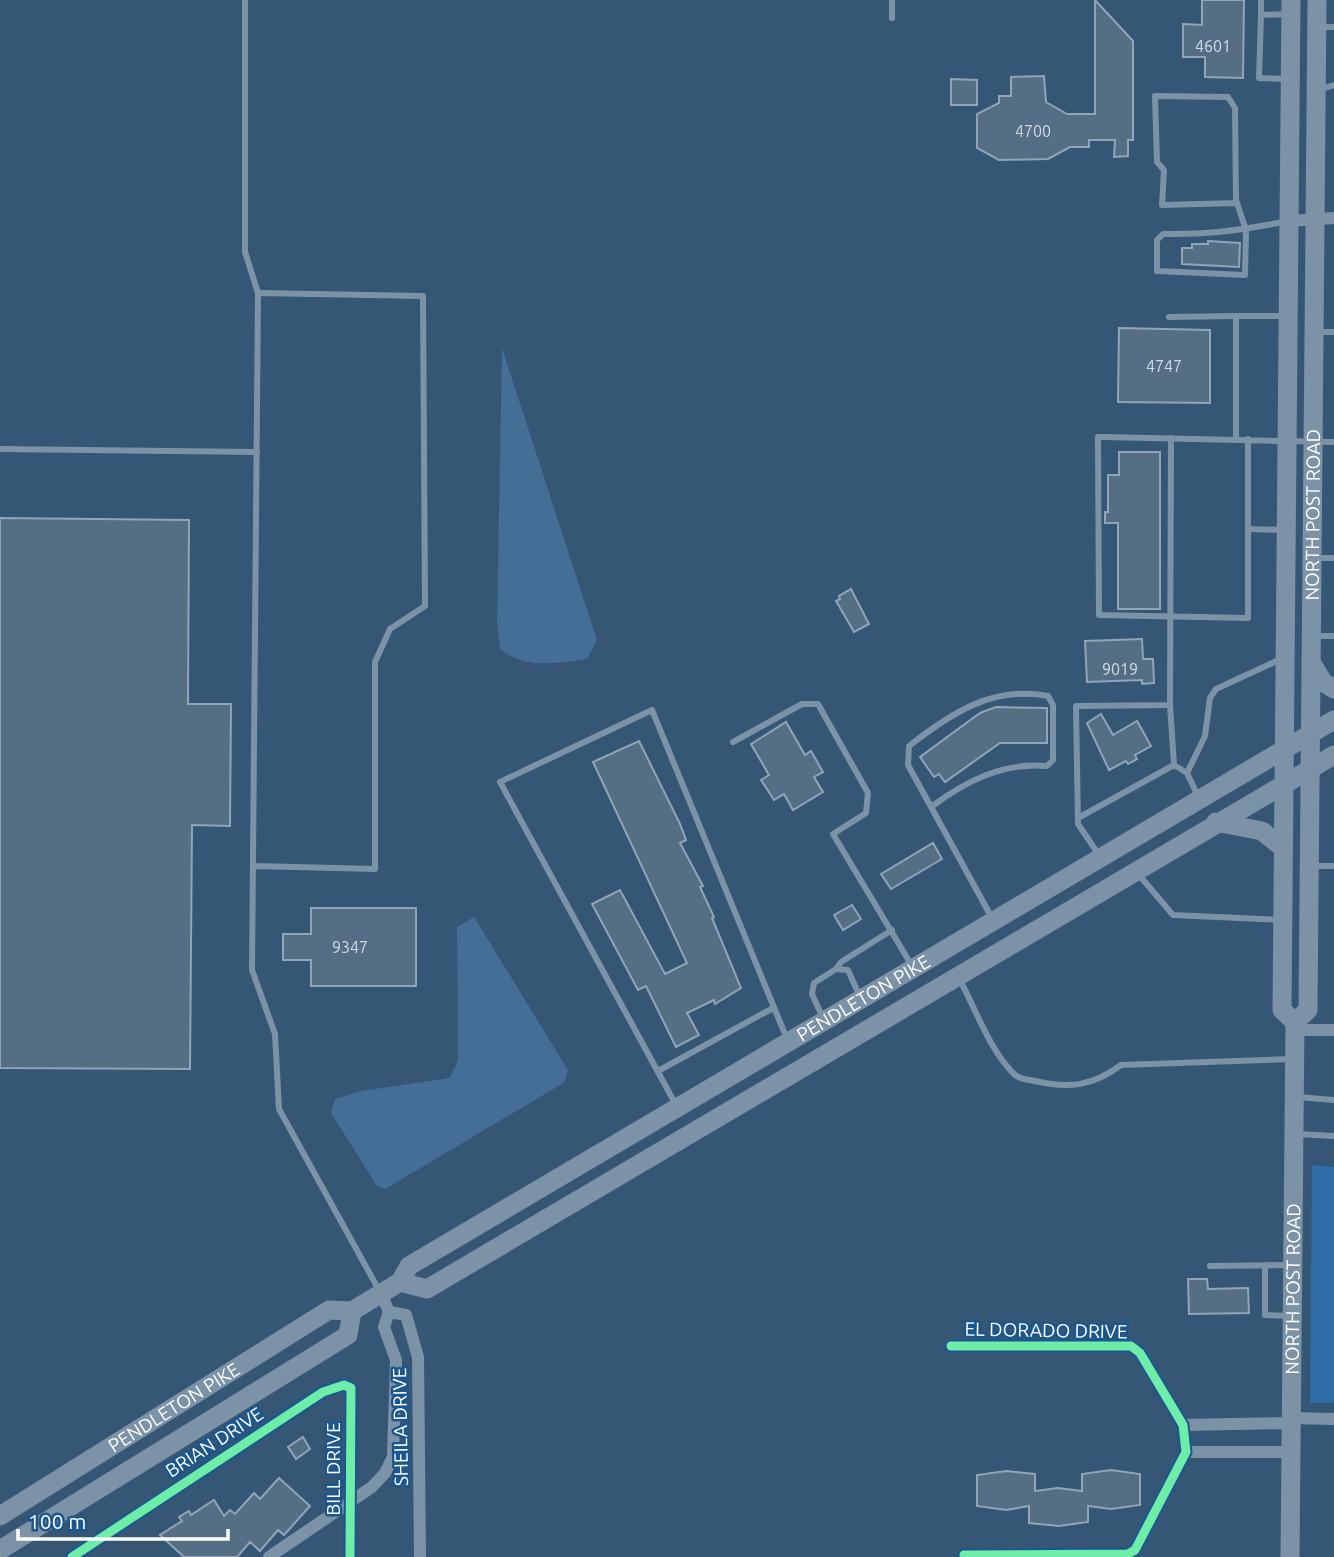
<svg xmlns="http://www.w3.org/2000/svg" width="1334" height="1557" font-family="Ubuntu,sans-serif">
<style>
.green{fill:#2e6da5}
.water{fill:#446e96}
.building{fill:#536e85;stroke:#91a5b6;stroke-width:2}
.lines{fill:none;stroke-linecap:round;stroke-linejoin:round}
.lane{stroke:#7c93a7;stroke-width:6}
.street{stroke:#7c93a7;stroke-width:12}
.primary{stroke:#7c92a7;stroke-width:19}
.cycleway-casing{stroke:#1a578f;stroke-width:13}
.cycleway{stroke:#6deda7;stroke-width:9}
.labels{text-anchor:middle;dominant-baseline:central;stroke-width:5;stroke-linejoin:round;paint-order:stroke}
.number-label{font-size:16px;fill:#d4dbe0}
.street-label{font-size:19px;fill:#fff;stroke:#1a578f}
</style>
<rect width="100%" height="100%" fill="#355674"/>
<path class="green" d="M1312 1165 1334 1167V1403H1310Z"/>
<g class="water">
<path d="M502 348 597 640 587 659C556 663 526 670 500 649L497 622Z"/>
<path d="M474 917 568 1070 565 1082 385 1189 377 1186 331 1113 335 1099 361 1091 450 1078 458 1060 457 927Z"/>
</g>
<g class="building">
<path d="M1095 0 1133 41V140H1128V156L1114 157 1115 140H1089V147H1070L1048 159 999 160 977 148V114L999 103V96H1011V77L1044 76 1046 102 1067 114H1095Z"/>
<path d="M1202 0H1244L1243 78 1205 77V57H1183V24L1202 25Z"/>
<path d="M951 79 977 80V105H951Z"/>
<path d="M1208 241 1240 243 1239 267 1182 264V248H1192V244H1208Z"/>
<path d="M1119 328 1210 330V403L1118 402Z"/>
<path d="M1119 452H1160V609H1118V523H1105V512H1108V475H1119Z"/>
<path d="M0 518 189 520 188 704H231L230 826 192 825 190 1069 0 1068Z"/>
<path d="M851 589 869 624 854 632 836 601 840 599 839 596Z"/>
<path d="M1142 639 1143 659H1153L1154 683 1142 684V680L1087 682 1085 641Z"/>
<path d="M996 707 1047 708V743H1000L945 782 939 774 934 777 920 757 980 713Z"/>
<path d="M1101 714 1113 735 1137 721 1151 746 1135 755 1137 759 1128 764 1126 761 1109 770 1087 723Z"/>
<path d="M786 722 805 755 811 751 823 772 814 777 823 792 793 810 784 794 774 800 761 780 769 775 751 744Z"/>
<path d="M639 741 680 824 686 840 680 843 703 886 700 887 714 917 712 918 741 988 715 1004 714 1000 687 1013 699 1035 676 1047 646 986 638 990 592 904 620 890 665 974 687 963 593 762Z"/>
<path d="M933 843 942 859 891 889 881 874Z"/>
<path d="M852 905 861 919 843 930 834 915Z"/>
<path d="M311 908H416V986H311V960H283V934H311Z"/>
<path d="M1188 1279H1207L1208 1289 1248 1288 1249 1313 1189 1314Z"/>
<path d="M303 1437 310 1449 296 1459 288 1447Z"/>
<path d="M1111 1470 1140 1474V1505L1111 1509 1088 1506V1522L1059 1526 1029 1523V1506L1006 1510 977 1506V1475L1006 1471 1035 1474V1491L1058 1488 1082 1491V1474Z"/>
<path d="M279 1478 310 1506 284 1535 278 1530 260 1551 250 1542 237 1557H184L160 1535 182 1521 179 1517 189 1511 191 1515 214 1500 224 1516 230 1510 235 1514 254 1493 260 1499Z"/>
</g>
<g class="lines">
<g class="lane">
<path d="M245 0V252L258 293"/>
<path d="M892 0V18"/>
<path d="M1288 14 1261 15 1259 78 1288 79"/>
<path d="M1261 15V0"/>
<path d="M1318 27H1334"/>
<path d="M1318 90 1334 85"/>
<path d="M1237 203 1162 205 1164 170 1157 162 1155 96 1228 97 1235 108 1236 200 1246 230 1245 275 1157 271V240L1163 234C1206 235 1246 230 1287 221"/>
<path d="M1169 317 1236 316"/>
<path d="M1316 332H1334"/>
<path d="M1236 438V316H1287"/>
<path d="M1248 439V618L1099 615 1098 437C1177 438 1256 441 1334 442"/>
<path d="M0 449 257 452"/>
<path d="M1248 529 1284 530"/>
<path d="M1315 558H1334"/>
<path d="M1314 636H1334"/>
<path d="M733 742 802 704H818L868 793 866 813 833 834 912 966"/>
<path d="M1174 765 1187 773 1198 796"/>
<path d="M1187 773 1205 736 1210 698 1216 689 1281 659"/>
<path d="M931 807C966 781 1003 762 1047 766L1053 760V705L1048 696C993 685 950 714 909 746L908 765 992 918"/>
<path d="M1078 818 1174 765 1170 705"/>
<path d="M1099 855 1078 824 1076 706 1170 705 1171 438"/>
<path d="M253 866 375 869V662L390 629 425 606 423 296 258 293 252 970 275 1034 279 1109 380 1292"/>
<path d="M1311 866H1334"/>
<path d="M1139 875 1173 915 1281 920"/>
<path d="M836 969 841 962 892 930"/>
<path d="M960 980C976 1010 990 1051 1015 1075 1019 1079 1029 1080 1035 1081 1069 1089 1093 1086 1121 1065L1292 1059"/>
<path d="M823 1018 812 994 814 983 836 969 848 970 860 997"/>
<path d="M658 1071 773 1008"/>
<path d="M1298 1097 1334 1100"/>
<path d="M676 1105 500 782 652 710 787 1039"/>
<path d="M1296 1134 1334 1136"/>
<path d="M1265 1265V1315L1290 1316"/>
<path d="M1210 1266 1290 1265"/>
</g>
<g class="street">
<path d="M1289 221 1334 218"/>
<path d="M1295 1030H1334"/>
<path d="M389 1312 406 1315 418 1357 420 1557"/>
<path d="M951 1346H1131L1140 1353 1183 1425 1186 1452 1135 1550 1128 1554 964 1555"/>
<path d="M1291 1418 1334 1419"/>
<path d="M1183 1425 1291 1423"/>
<path d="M1186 1452H1291"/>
<path d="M72 1557 323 1392 344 1385 351 1388 350 1557"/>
<path d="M269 1557 372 1487 385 1473 393 1457 396 1360 384 1327 389 1312 381 1293"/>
</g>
<g class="primary">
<path d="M1291 0 1282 1010 1295 1022"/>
<path d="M1311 662 1323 682 1334 689"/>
<path d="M1216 822 1262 831 1283 848"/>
<path d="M400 1282 427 1289 1334 755"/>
<path id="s1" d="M0 1516 329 1310 352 1311 400 1282 409 1266 1334 720"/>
<path d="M0 1550 348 1335 352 1311"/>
<path id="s2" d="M1290 1557 1295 1022 1308 1010 1317 0"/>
</g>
<g class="cycleway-casing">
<g id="cycleway">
<path d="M951 1346H1131L1140 1353 1183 1425 1186 1452 1135 1550 1128 1554 964 1555"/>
<path d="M72 1557 323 1392 344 1385 351 1388 350 1557"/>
</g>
</g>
<use href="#cycleway" class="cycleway"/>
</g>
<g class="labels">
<g class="number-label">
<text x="1213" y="46">4601</text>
<text x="1033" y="131">4700</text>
<text x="1164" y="366">4747</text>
<text x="1120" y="669">9019</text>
<text x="350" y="947">9347</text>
</g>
<g class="street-label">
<text stroke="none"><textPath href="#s2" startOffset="1048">NORTH POST ROAD</textPath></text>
<text stroke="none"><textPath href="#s1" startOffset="1013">PENDLETON PIKE</textPath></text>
<text stroke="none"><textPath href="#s2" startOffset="268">NORTH POST ROAD</textPath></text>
<text transform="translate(1046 1330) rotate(1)">EL DORADO DRIVE</text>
<text stroke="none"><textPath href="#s1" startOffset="205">PENDLETON PIKE</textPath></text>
<text transform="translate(400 1427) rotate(-91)">SHEILA DRIVE</text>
<text transform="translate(214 1442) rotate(-33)">BRIAN DRIVE</text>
<text transform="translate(333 1469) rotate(-90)">BILL DRIVE</text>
</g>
</g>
<path d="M18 1529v10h210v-10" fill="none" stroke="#ffffff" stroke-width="3.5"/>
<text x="28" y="1529" font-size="21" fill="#ffffff" stroke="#1a578f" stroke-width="5" paint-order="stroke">100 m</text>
</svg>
